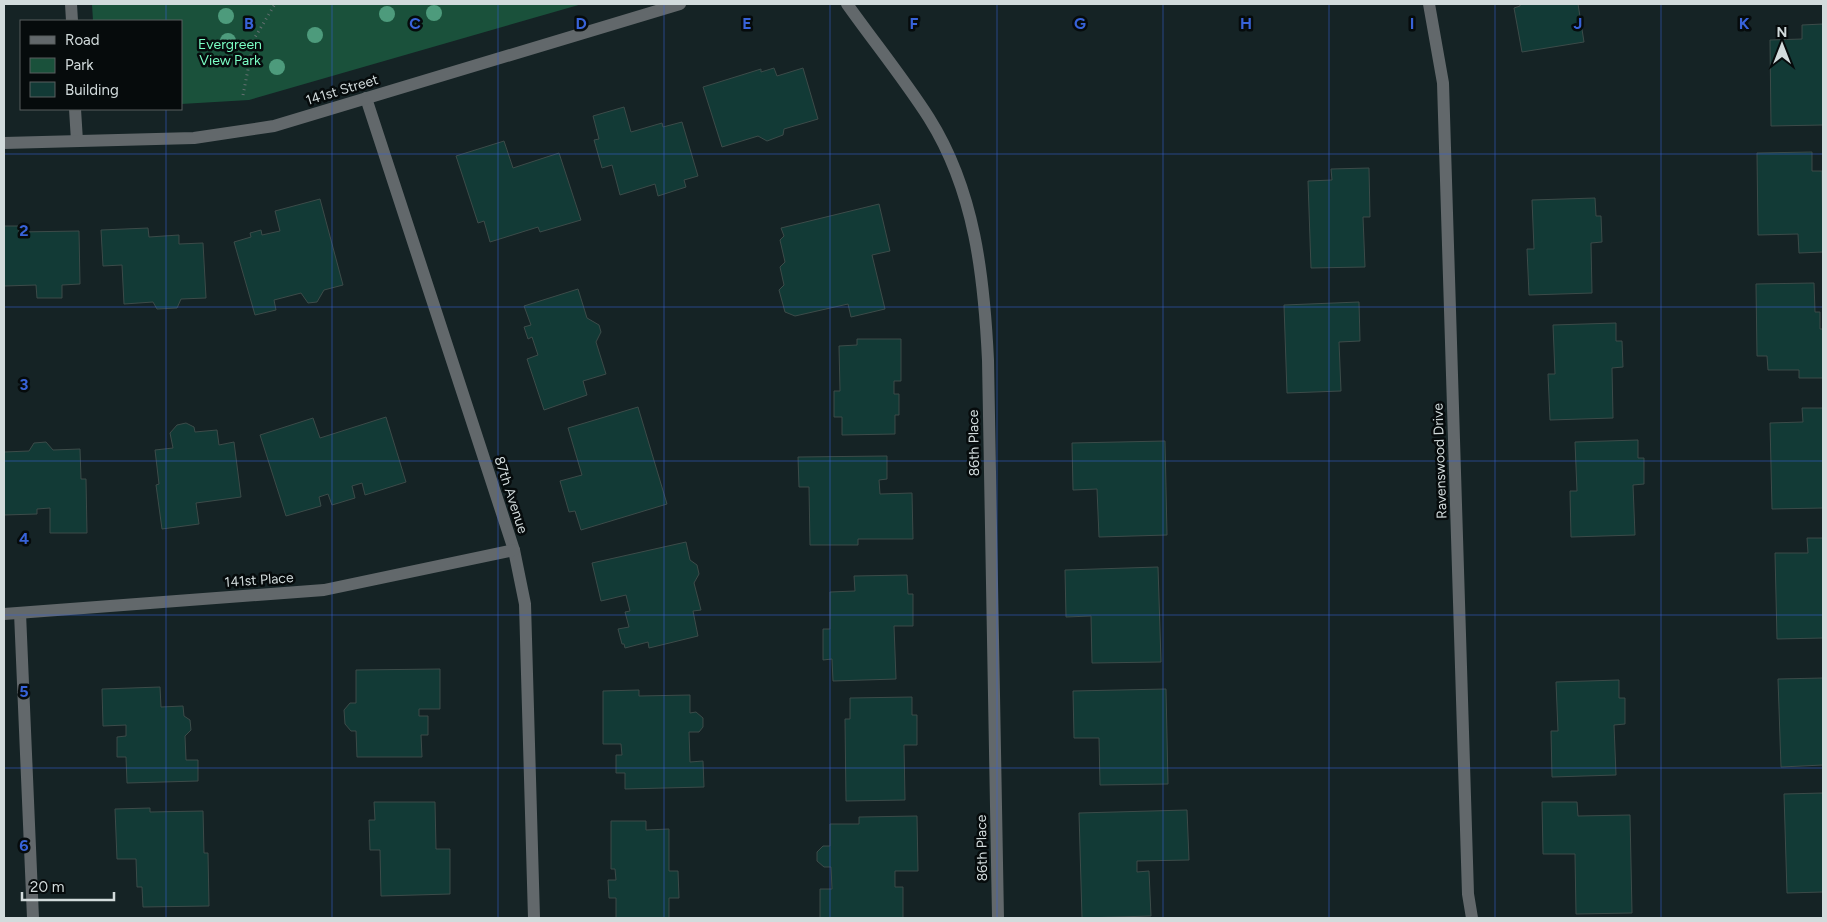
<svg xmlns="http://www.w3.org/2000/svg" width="1827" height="922" font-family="Figtree,sans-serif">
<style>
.green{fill:#1a513b}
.building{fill:#123a36;stroke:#3c4b49}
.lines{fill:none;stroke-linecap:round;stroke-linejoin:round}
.path{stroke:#636f70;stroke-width:3;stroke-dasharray:1 4;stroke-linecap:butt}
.minor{stroke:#62686b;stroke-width:12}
.tree{fill:#4d9b7c}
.grid{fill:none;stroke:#3863d9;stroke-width:1;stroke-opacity:0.55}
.labels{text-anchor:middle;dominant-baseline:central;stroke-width:5;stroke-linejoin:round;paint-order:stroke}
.park-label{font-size:14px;fill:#7afdc4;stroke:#060b0c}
.street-label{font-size:14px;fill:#d2dbdc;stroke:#060b0c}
.grid-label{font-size:16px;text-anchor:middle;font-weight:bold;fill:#3863d9;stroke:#060b0c;stroke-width:5;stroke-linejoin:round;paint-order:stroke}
</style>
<rect width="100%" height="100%" fill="#152325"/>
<path class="green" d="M92 4H582L249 100 181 104V21H93Z"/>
<g class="building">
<path d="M1520 4H1578L1584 42 1522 52 1514 8 1520 6Z"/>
<path d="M1823 24V125L1771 126 1770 40 1802 39V25Z"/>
<path d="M774 68 777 76 803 68 818 119 784 129 783 135 767 141 758 136 722 147 703 87 761 69V72Z"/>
<path d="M624 107 631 132 662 123 663 127 682 122 698 176 684 180 686 187 658 196 655 184 620 195 612 165 602 168 594 140 599 139 593 116Z"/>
<path d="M504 141 513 168 559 153 581 220 540 232 538 227 490 242 484 221 478 223 456 156Z"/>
<path d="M1812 152V171H1822L1823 252 1799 253 1798 234 1758 235 1757 153Z"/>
<path d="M1369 168 1370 217H1363L1365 267 1311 268 1308 181 1332 180 1331 169Z"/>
<path d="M1595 198 1596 216H1601L1602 242 1591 243 1592 293 1529 295 1527 249H1534L1532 200Z"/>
<path d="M320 199 343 285 324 290 317 302 308 303 301 293 274 300 276 310 255 315 234 242 251 237 250 233 261 230 262 235 280 231 275 211Z"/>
<path d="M879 204 890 251 872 255 885 309 851 317 848 304 795 316 785 312 779 290 784 285 780 267 785 262 780 240 784 236 781 228Z"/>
<path d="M4 226H18L19 232 79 231 80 284 62 285V298H37L36 285 4 286Z"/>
<path d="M148 228 149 237 179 235V244L203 243 206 298 181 299 177 308 157 309 153 302 124 304 122 265 103 266 101 230Z"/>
<path d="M1814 283 1815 312H1820V329H1823V378H1799V370H1768L1767 356H1757L1756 284Z"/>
<path d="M578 289 587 318 599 325 601 332 596 342 606 374 583 381 587 395 544 410 527 359 538 355 532 337 528 339 524 327 531 325 524 306Z"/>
<path d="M1359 302 1360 341 1339 342 1341 391 1287 393 1284 305Z"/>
<path d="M1616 323V341H1622L1623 367 1612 368 1613 418 1550 420 1548 374H1555L1553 325Z"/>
<path d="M857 339H901V381H894V394H899V415H895V434L842 435V417H834V391H840L839 346 857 345Z"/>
<path d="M638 407 667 504 581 530 575 511 569 512 560 481 582 475 568 428Z"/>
<path d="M1802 408H1823V508L1772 509 1770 423 1803 422Z"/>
<path d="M386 417 406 482 365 495 362 483 352 486 355 498 332 505 328 494 319 497 321 506 286 516 260 435 313 418 320 438Z"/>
<path d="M186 423 194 427 195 432 217 430 219 445 234 442 241 497 196 503 199 524 162 529 156 485 159 484 155 450 173 448 170 433 177 425Z"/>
<path d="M1638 440V458H1644V484L1633 485 1635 535 1571 537 1570 491H1577L1575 442Z"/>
<path d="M1165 441 1167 535 1099 537 1097 489 1073 490 1072 443Z"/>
<path d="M46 442 53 450 80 449 81 479H86L87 533H50V508L37 509V514L4 515V452L29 451 34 443Z"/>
<path d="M887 456V479L879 480 880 494 912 493 913 539H858V545H810L809 487H799L798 457Z"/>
<path d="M1807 538H1823V638L1777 639 1775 553H1808Z"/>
<path d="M686 542 690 560 697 565 699 574 694 583 701 610 693 611 698 636 649 648 648 642 625 648 624 644H622L618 629 629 627 625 612 630 611 626 595 601 601 592 563Z"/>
<path d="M1158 567 1161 662 1092 663 1091 616 1066 617 1065 570Z"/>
<path d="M907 575 908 594H913V626H894L896 679 833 681 832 659 823 660V629H830V592L855 591 854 576Z"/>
<path d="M440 669V709H419V716H428V735H421L422 757H357L356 731H351L345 724 344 710 350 703H356V670Z"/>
<path d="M1823 678V765L1781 767 1778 679Z"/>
<path d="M1619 680V698H1625V724L1614 725 1616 775 1552 777 1551 731H1558L1556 682Z"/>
<path d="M160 687 161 707 183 706 184 716 190 720 191 730 185 736 186 760H198V781L127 783 126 757H117V737L126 736V725L103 726 102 689Z"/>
<path d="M1166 689 1168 784 1100 785 1099 738H1074L1073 691Z"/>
<path d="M639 690V696L690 695V713L696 712 703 718V727L699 732H689L690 762 703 761 704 787 625 789V773H616V755H622L621 744H603V691Z"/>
<path d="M912 697V715H917V745H904L905 800 846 801 845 719H850V698Z"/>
<path d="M1823 793V892L1787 893 1784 794Z"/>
<path d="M374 802H435L436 849H450V894L381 896 380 850H370L369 820H375Z"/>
<path d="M1542 802H1577L1578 816 1630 815 1632 913 1576 914 1575 854H1543Z"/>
<path d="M150 808V812L203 811 204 853H208L209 906 143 907 142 887H137L136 859H117L115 809Z"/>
<path d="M1187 810 1189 860 1137 861V872L1149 871 1151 916 1082 918 1079 813Z"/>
<path d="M917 816 918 871H895V887H903V918H820V889H832L831 867H824L817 861V852L823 846H830V824H859V817Z"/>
<path d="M611 821H646V830L669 829V871H678L679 898H669V918H616V898H609L608 880H616L615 869H611Z"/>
</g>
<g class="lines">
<path class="path" d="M243 95 254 39 275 4"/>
<g class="minor">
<path d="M71 4 72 21"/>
<path d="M847 4C874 42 904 79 929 118 975 191 984 277 988 360L998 918"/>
<path d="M1429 4 1443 83 1468 894 1472 918"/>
<path d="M366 98 514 550 525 604 534 918"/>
<path d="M75 109 77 141"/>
<path d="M4 143 194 138 274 126 680 4"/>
<path d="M20 613 33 918"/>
<path d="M4 614 324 590 514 550"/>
</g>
</g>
<g class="tree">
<circle cx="434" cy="13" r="8"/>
<circle cx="387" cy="14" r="8"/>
<circle cx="226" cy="16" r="8"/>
<circle cx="315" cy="35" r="8"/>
<circle cx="228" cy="41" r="8"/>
<circle cx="277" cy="67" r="8"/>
</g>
<path class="grid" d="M166 4V21M332 4V918M498 4V918M664 4V918M830 4V918M997 4V918M1163 4V918M1329 4V918M1495 4V918M1661 4V918M166 109V918M4 154H1823M4 307H1823M4 461H1823M4 615H1823M4 768H1823"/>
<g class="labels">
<g class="park-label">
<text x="230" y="44">Evergreen<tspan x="230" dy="16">View Park</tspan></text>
</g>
<g class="street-label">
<text transform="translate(342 90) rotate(-17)">141st Street</text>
<text transform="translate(974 443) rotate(-91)">86th Place</text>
<text transform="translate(1440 461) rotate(-92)">Ravenswood Drive</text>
<text transform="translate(511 495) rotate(72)">87th Avenue</text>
<text transform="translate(259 580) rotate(-4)">141st Place</text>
<text transform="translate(982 848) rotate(-91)">86th Place</text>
</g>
</g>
<g class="grid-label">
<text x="249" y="29">B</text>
<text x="415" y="29">C</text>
<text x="581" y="29">D</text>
<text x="747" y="29">E</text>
<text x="914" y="29">F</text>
<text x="1080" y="29">G</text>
<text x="1246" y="29">H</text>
<text x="1412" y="29">I</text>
<text x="1578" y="29">J</text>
<text x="1744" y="29">K</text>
<text x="24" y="236">2</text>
<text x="24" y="390">3</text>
<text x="24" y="544">4</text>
<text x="24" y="697">5</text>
<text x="24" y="851">6</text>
</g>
<rect width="1827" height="922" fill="none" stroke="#d2dbdc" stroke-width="10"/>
<rect x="20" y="20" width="162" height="90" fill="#060b0c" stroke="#585e5f"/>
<rect x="30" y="36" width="25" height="8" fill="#62686b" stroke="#585e5f"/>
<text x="65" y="45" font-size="15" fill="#d2dbdc">Road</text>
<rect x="30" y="58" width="25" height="15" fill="#1a513b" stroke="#585e5f"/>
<text x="65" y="70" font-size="15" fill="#d2dbdc">Park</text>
<rect x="30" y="82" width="25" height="15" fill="#123a36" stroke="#585e5f"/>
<text x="65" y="95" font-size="15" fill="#d2dbdc">Building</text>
<g transform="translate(1782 45)" stroke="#060b0c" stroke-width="4" paint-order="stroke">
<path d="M0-4L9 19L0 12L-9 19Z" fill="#d2dbdc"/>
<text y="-8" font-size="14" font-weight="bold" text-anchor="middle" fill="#d2dbdc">N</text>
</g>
<path d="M22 892v8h92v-8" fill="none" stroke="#d2dbdc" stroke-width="2.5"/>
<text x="30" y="892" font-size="15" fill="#d2dbdc" stroke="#060b0c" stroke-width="4" paint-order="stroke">20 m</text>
</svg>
